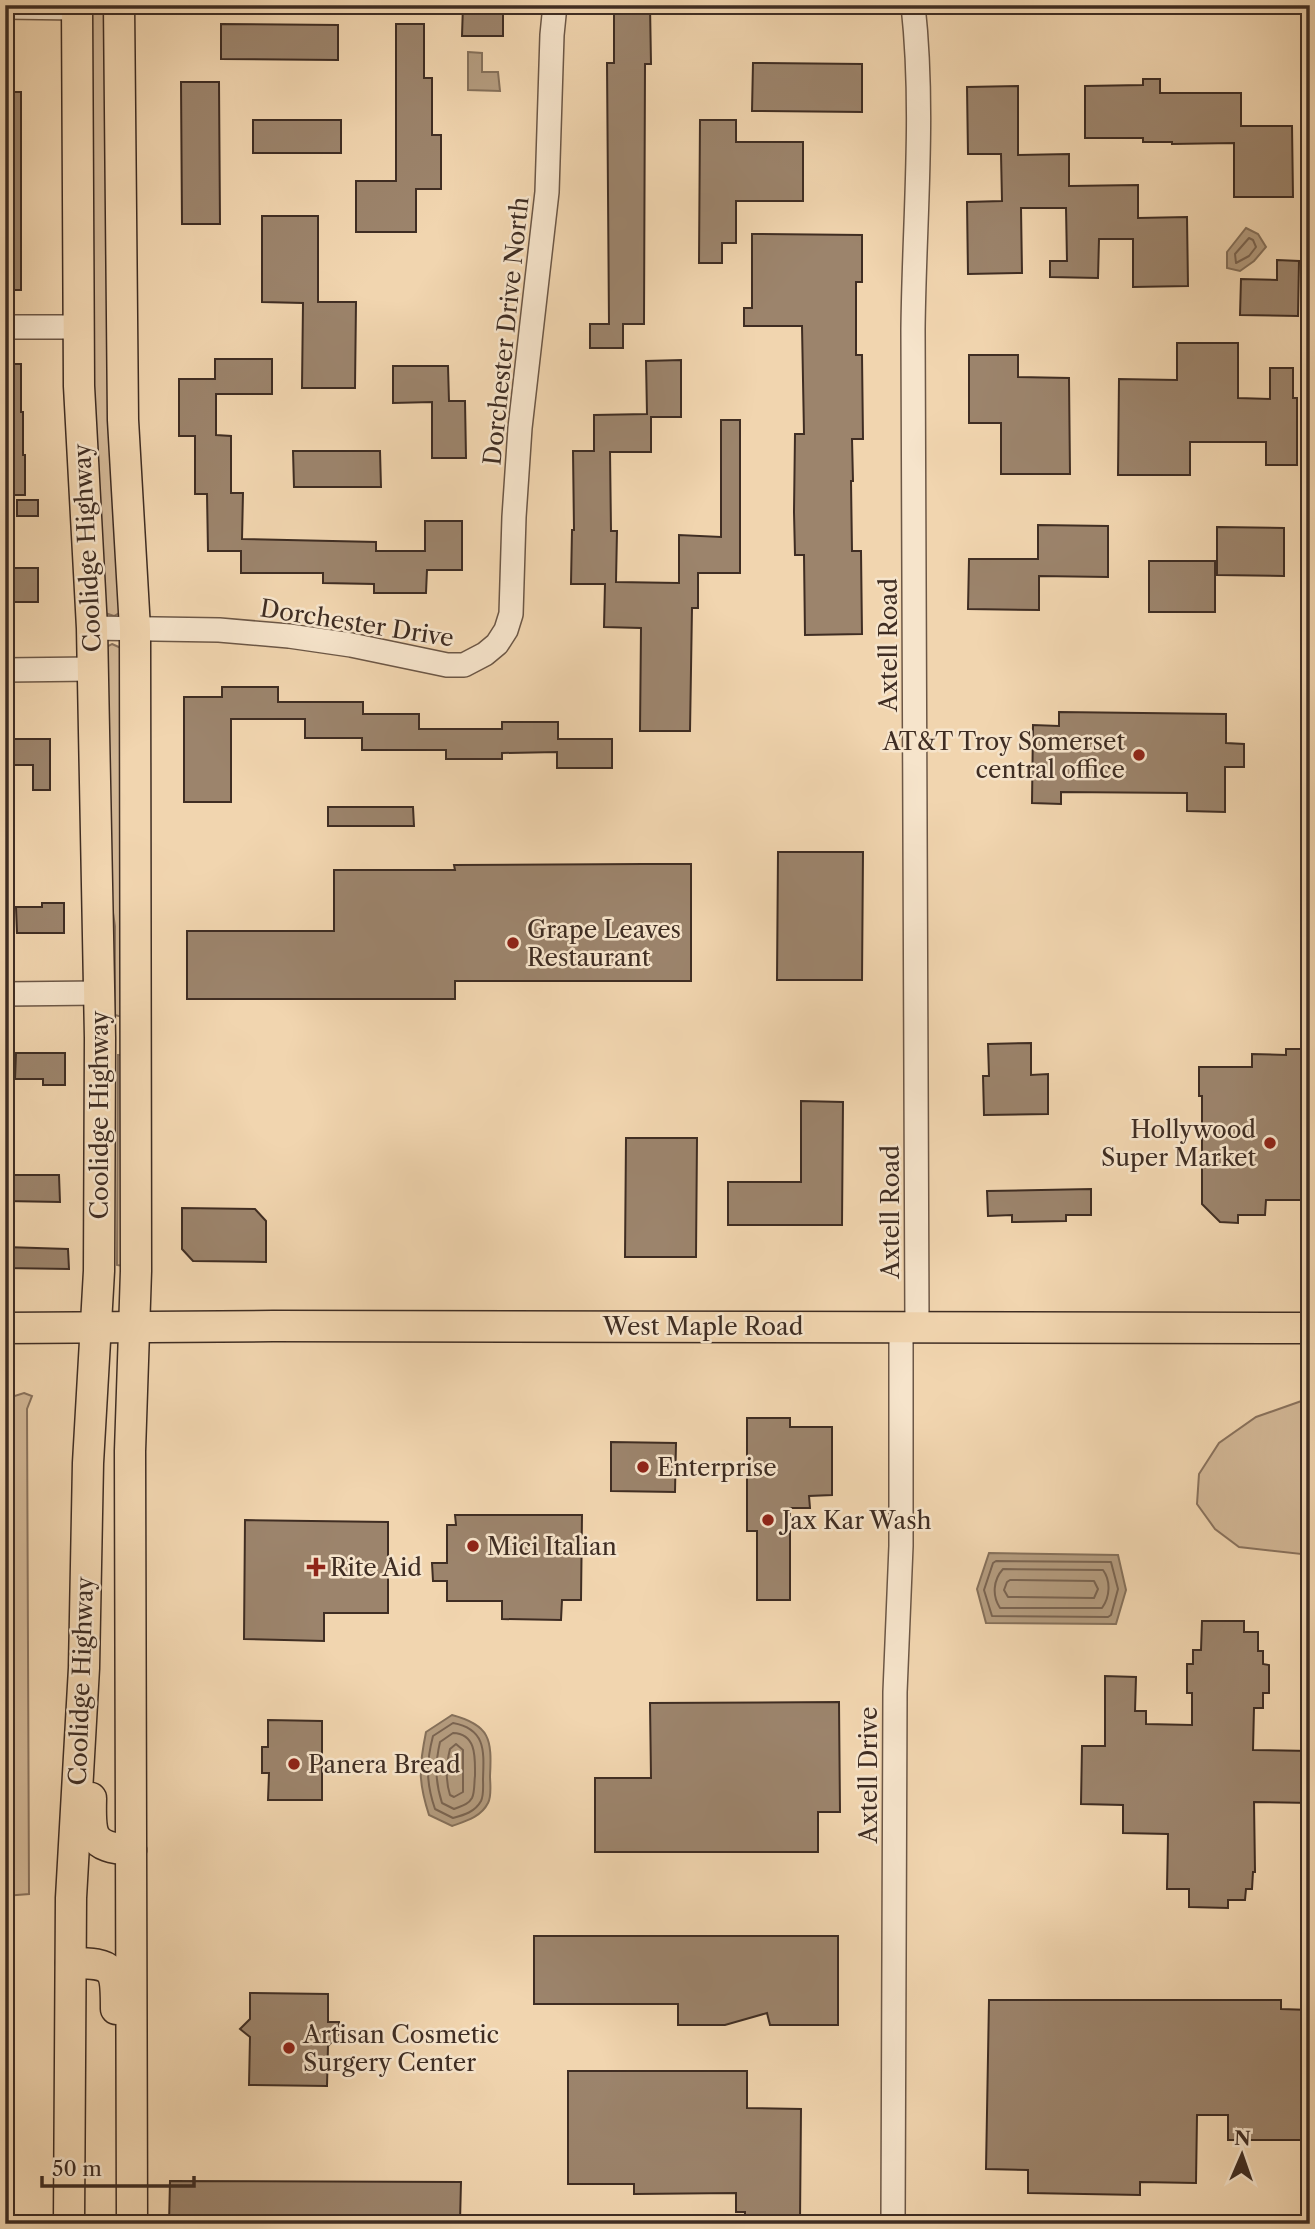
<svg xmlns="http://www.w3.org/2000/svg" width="1315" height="2229" font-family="'Libre Caslon Text',serif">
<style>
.green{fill:#d3b897;stroke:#89725d;stroke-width:2}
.water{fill:#b49c7f;stroke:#85705a;stroke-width:2}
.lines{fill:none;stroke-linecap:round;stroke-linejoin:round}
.shore{stroke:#7a6451;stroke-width:2}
.building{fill:#9c846c;stroke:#3f2d23;stroke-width:2}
.minor-casing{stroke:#6c5746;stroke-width:26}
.major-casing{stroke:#3f2d23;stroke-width:33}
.minor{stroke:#f6e4cb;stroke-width:23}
.major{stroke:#f1d5af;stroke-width:30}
.poi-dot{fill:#8f2418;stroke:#f6e4cb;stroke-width:2.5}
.labels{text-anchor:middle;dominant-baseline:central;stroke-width:5;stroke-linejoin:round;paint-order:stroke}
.street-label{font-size:24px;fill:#3f2d23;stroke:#f6e4cb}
.poi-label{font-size:24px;fill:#3f2d23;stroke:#f6e4cb;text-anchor:start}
</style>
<rect width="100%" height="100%" fill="#f1d5af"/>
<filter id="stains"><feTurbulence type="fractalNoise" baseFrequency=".00286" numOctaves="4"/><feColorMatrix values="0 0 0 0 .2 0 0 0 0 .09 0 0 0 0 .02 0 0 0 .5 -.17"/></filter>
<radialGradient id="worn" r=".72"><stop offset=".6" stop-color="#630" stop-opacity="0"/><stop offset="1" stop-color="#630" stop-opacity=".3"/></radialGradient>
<g class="green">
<path d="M88 5H107L121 612 114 616 105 613 92 411Z"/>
<path d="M112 644 121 648 122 1017 115 1015V926L108 880 106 647Z"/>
<path d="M118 1055H122L123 1266 117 1265Z"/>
<path d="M24 1393 32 1396 27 1409 29 1894 5 1896V1399Z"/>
<path d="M1310 1398V1555L1239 1547 1215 1529 1197 1504 1199 1474 1219 1443 1256 1417Z"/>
</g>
<g class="water">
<path d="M468 52 482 53V72H498L500 91 468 90Z"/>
<path d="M1246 228 1258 234 1266 247 1254 261 1240 271 1227 268V252Z"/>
<path d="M989 1553 1118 1555 1126 1590 1116 1624 986 1623 977 1589Z"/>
<path d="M452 1715C490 1725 492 1739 490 1776 490 1783 492 1796 488 1803 481 1817 466 1821 452 1826L429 1815C418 1781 419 1767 426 1732Z"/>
</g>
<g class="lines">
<g class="shore">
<path d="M1249 238 1253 240 1256 247 1249 256 1236 263 1235 254Z"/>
<path d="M996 1561 1111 1562 1118 1589 1111 1615 1108 1617 992 1616 984 1590 993 1563Z"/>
<path d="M1003 1569 1103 1570C1111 1581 1110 1597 1102 1608H1000C992 1596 993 1580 1003 1569Z"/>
<path d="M1010 1580 1094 1581 1098 1589 1094 1598 1008 1597 1004 1590 1007 1582Z"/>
<path d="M453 1723C486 1729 484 1751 483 1779 483 1785 484 1795 481 1801 475 1812 464 1815 453 1818L435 1809C426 1783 426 1763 433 1736Z"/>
<path d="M453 1733C477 1734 475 1758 475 1776 474 1782 475 1792 472 1798 468 1805 461 1806 454 1809L442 1803C435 1781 435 1764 440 1742Z"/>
<path d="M456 1744 463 1750V1792L454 1797 450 1795C445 1779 446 1765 450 1749Z"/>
</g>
</g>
<g class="building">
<path d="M463 5H503V36H462Z"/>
<path d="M614 5H650L651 64H645L644 324H623V348H590V324H609L607 63H614Z"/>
<path d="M221 24 338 25V60L221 59Z"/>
<path d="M396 24H424V78H432V135H441V189H416V232H356V181H396Z"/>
<path d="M753 63 862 64V112L752 111Z"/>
<path d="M1143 79H1160V93H1241V126H1292L1293 197H1234V143L1172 144V142H1143V138H1085V86L1143 85Z"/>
<path d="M181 82H219L220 224H182Z"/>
<path d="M1018 86V155L1069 154V186L1138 185V218L1187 217 1188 286 1133 287V239H1099L1098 278 1050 277V261H1067L1066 208H1021L1022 273 968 274 967 202 1002 201 1001 154H968L967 87Z"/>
<rect x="5" y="92" width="16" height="198"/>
<rect x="253" y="120" width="88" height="33"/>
<path d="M700 120H736V142H803V201H736V243H722V263H699Z"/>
<path d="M262 216H318V302H356L355 388H302L303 303 262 302Z"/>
<path d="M752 234 862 235V282H856V355H862L863 439H852L853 481H851L852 551H861L862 634 805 635 804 555H795L794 512 795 434H804L802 326H744V308H752Z"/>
<path d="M1277 260 1299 261 1298 316 1240 315 1241 279 1277 280Z"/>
<path d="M1177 343H1238V398L1270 399V368H1293V398H1297V465H1266V442H1190V475H1118L1119 379 1177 380Z"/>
<path d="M969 355H1018V377L1069 378 1070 474H1001V423H969Z"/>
<path d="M215 359H272V394H216V435L231 436V493H243L242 539 376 542V551H425V521H462V570H427L426 593H374V584L323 583V573H241V551H208L207 494H195V436H179V379H215Z"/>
<path d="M681 360V417H651V452H610L611 531H617L616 582 679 583V535L721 537V420H740V573H698V608H692L690 731H640L641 628 604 627 605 584H571L572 530H574L573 451H594V415L647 414 646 361Z"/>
<path d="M5 364H21V412H23V455H25V495H5Z"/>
<path d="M393 366H448L449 401H465L466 458H432V402L393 403Z"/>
<path d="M293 451H380L381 487H294Z"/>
<rect x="17" y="500" width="21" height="16"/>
<path d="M1038 525 1108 526V577L1039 576V610L968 609 969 559H1038Z"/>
<path d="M1217 527 1284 528V576L1217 575Z"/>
<rect x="1149" y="561" width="66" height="51"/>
<path d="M13 568H38V602H12Z"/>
<path d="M222 687H278V702H363V714H419V729H502V722H558V739H612V768H557V752L502 753V759H446V750H362V738H305V719H231V802H184V697H222Z"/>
<path d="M1059 712 1226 714V743L1244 744V767H1225V812L1187 811V793L1061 792V804L1032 803 1033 725 1059 726Z"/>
<path d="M14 739H50V790H33V765H14Z"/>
<path d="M328 807H413L414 826H328Z"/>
<path d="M778 852H863L862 980H777Z"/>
<path d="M644 864H691V981H455V999H187V931H334V870H455L454 865Z"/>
<path d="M42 903H64V933H17L16 907H42Z"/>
<path d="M1031 1043V1075L1048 1074V1114L984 1115 983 1076H989L988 1044Z"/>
<path d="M1286 1049H1310V1200H1266L1265 1215H1238V1223L1220 1222 1202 1204V1096H1199V1067H1252V1054L1286 1055Z"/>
<path d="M16 1053H65V1085H43V1079H15Z"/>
<path d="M801 1101 843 1102 842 1225H728V1182H801Z"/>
<path d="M626 1138H697L696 1257H625Z"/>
<path d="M5 1175H59L60 1202 5 1201Z"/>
<path d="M1091 1189V1215H1066V1221L1012 1222V1215L988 1216 987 1191Z"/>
<path d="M182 1208 255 1209 266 1221V1262L193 1261 182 1249Z"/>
<path d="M5 1247 68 1249 69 1269 5 1268Z"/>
<path d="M747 1418H790V1427H832V1495L809 1496 810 1508H790V1600H757V1531H747Z"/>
<path d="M611 1442 676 1443 675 1492 611 1491Z"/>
<path d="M455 1515H582L581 1600H562L561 1620 502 1619V1601H447V1581H433L432 1563H447V1525H456Z"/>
<path d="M245 1520 388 1522V1613H324V1641L244 1639Z"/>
<path d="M1202 1621H1244V1632H1258V1651H1263V1664L1269 1665V1693H1263V1708H1254L1253 1750 1310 1751V1803L1254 1802 1255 1872H1253L1252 1889H1246L1245 1900H1228V1908L1189 1907V1889H1167L1168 1834 1123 1833V1805L1081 1804 1082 1746H1105V1676L1136 1677 1135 1711H1146V1724L1192 1725V1693H1187V1664H1193V1650H1201Z"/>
<path d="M839 1702 840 1812H818V1852H595V1778H651L650 1703Z"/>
<path d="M268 1720 322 1721V1800H268L269 1773H262V1747H268Z"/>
<path d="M534 1936H838V2025H770L767 2013 725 2025H678V2004H534Z"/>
<path d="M250 1993 328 1994V2022H339L340 2033 328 2046 327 2086 249 2085 250 2037 240 2029 250 2019Z"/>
<path d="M989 2000H1281V2009L1310 2010V2140H1228V2115H1197L1196 2183 1140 2182V2195L1028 2193V2170L986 2169Z"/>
<path d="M568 2071H747V2108L801 2109 800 2222H745V2212H736V2193L634 2194V2184H568Z"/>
<path d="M170 2181 461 2182 460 2222 169 2224Z"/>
</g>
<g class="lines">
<g class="minor-casing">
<g id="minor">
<path d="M913 5C925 113 914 222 913 330L917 1326"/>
<path d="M5 7 77 8"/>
<path d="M5 327H79"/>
<path d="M92 628 219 630 289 636 351 645 447 665H464L485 654 497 644 506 630 511 614 514 517 520 428 547 192 552 35 555 5"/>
<path d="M5 670 93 669"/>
<path d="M5 994 99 993"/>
<path d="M893 2224 895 1692 901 1546V1326"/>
</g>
</g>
<g class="major-casing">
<g id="major">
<path d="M119 5 123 420 135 629 136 1271 130 1451 132 2224"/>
<path d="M5 1328 273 1326 1310 1328"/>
<path d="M91 1798C90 1836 90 1847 131 1850"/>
<path d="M71 1963C115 1963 116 1968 116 2009"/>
<path d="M69 2224 71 1898 84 1668 88 1463 99 1271 100 1038 92 628 79 386 77 5"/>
</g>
</g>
<use href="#minor" class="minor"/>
<use href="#major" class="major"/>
</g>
<g class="poi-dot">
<circle cx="1139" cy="755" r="7"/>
<circle cx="513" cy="943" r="7"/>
<circle cx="1270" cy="1143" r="7"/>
<circle cx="643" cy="1467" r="7"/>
<circle cx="768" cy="1520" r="7"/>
<circle cx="473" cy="1546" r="7"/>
<path d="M312.5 1556.5h7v7h7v7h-7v7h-7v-7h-7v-7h7z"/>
<circle cx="294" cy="1764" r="7"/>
<circle cx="289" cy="2048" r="7"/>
</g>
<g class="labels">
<g class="street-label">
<text transform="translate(506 331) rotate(-84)">Dorchester Drive North</text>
<text transform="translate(87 548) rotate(-93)">Coolidge Highway</text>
<text transform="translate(357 623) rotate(9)">Dorchester Drive</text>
<text transform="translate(888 645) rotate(-90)">Axtell Road</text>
<text transform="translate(99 1115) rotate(-90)">Coolidge Highway</text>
<text transform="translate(890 1212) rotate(-90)">Axtell Road</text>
<text x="703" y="1326">West Maple Road</text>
<text transform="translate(81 1681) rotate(-88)">Coolidge Highway</text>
<text transform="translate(868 1775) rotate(-90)">Axtell Drive</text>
</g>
<g class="poi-label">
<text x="1125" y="741" text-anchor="end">AT&amp;T Troy Somerset<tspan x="1125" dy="28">central office</tspan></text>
<text x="527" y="929">Grape Leaves<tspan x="527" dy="28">Restaurant</tspan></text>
<text x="1256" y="1129" text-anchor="end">Hollywood<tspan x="1256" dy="28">Super Market</tspan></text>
<text x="657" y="1467">Enterprise</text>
<text x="782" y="1520">Jax Kar Wash</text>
<text x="487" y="1546">Mici Italian</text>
<text x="330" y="1567">Rite Aid</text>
<text x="308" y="1764">Panera Bread</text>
<text x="303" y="2034">Artisan Cosmetic<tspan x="303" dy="28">Surgery Center</tspan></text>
</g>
</g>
<rect width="1315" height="2229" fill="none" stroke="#f1d5af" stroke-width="28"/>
<rect x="7" y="7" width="1301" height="2215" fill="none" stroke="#3f2d23" stroke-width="3.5"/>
<rect x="14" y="14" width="1287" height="2201" fill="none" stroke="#3f2d23" stroke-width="2"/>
<g transform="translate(1242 2155) rotate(2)" stroke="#f6e4cb" stroke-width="5" paint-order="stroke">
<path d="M0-5L12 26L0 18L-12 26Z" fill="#3f2d23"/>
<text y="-10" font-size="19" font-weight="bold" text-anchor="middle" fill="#3f2d23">N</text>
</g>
<path d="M42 2176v10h152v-10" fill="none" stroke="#3f2d23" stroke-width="3.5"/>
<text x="52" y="2176" font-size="21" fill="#3f2d23" stroke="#f6e4cb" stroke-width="5" paint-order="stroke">50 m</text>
<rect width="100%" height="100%" filter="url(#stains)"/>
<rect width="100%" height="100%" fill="url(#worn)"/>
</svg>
